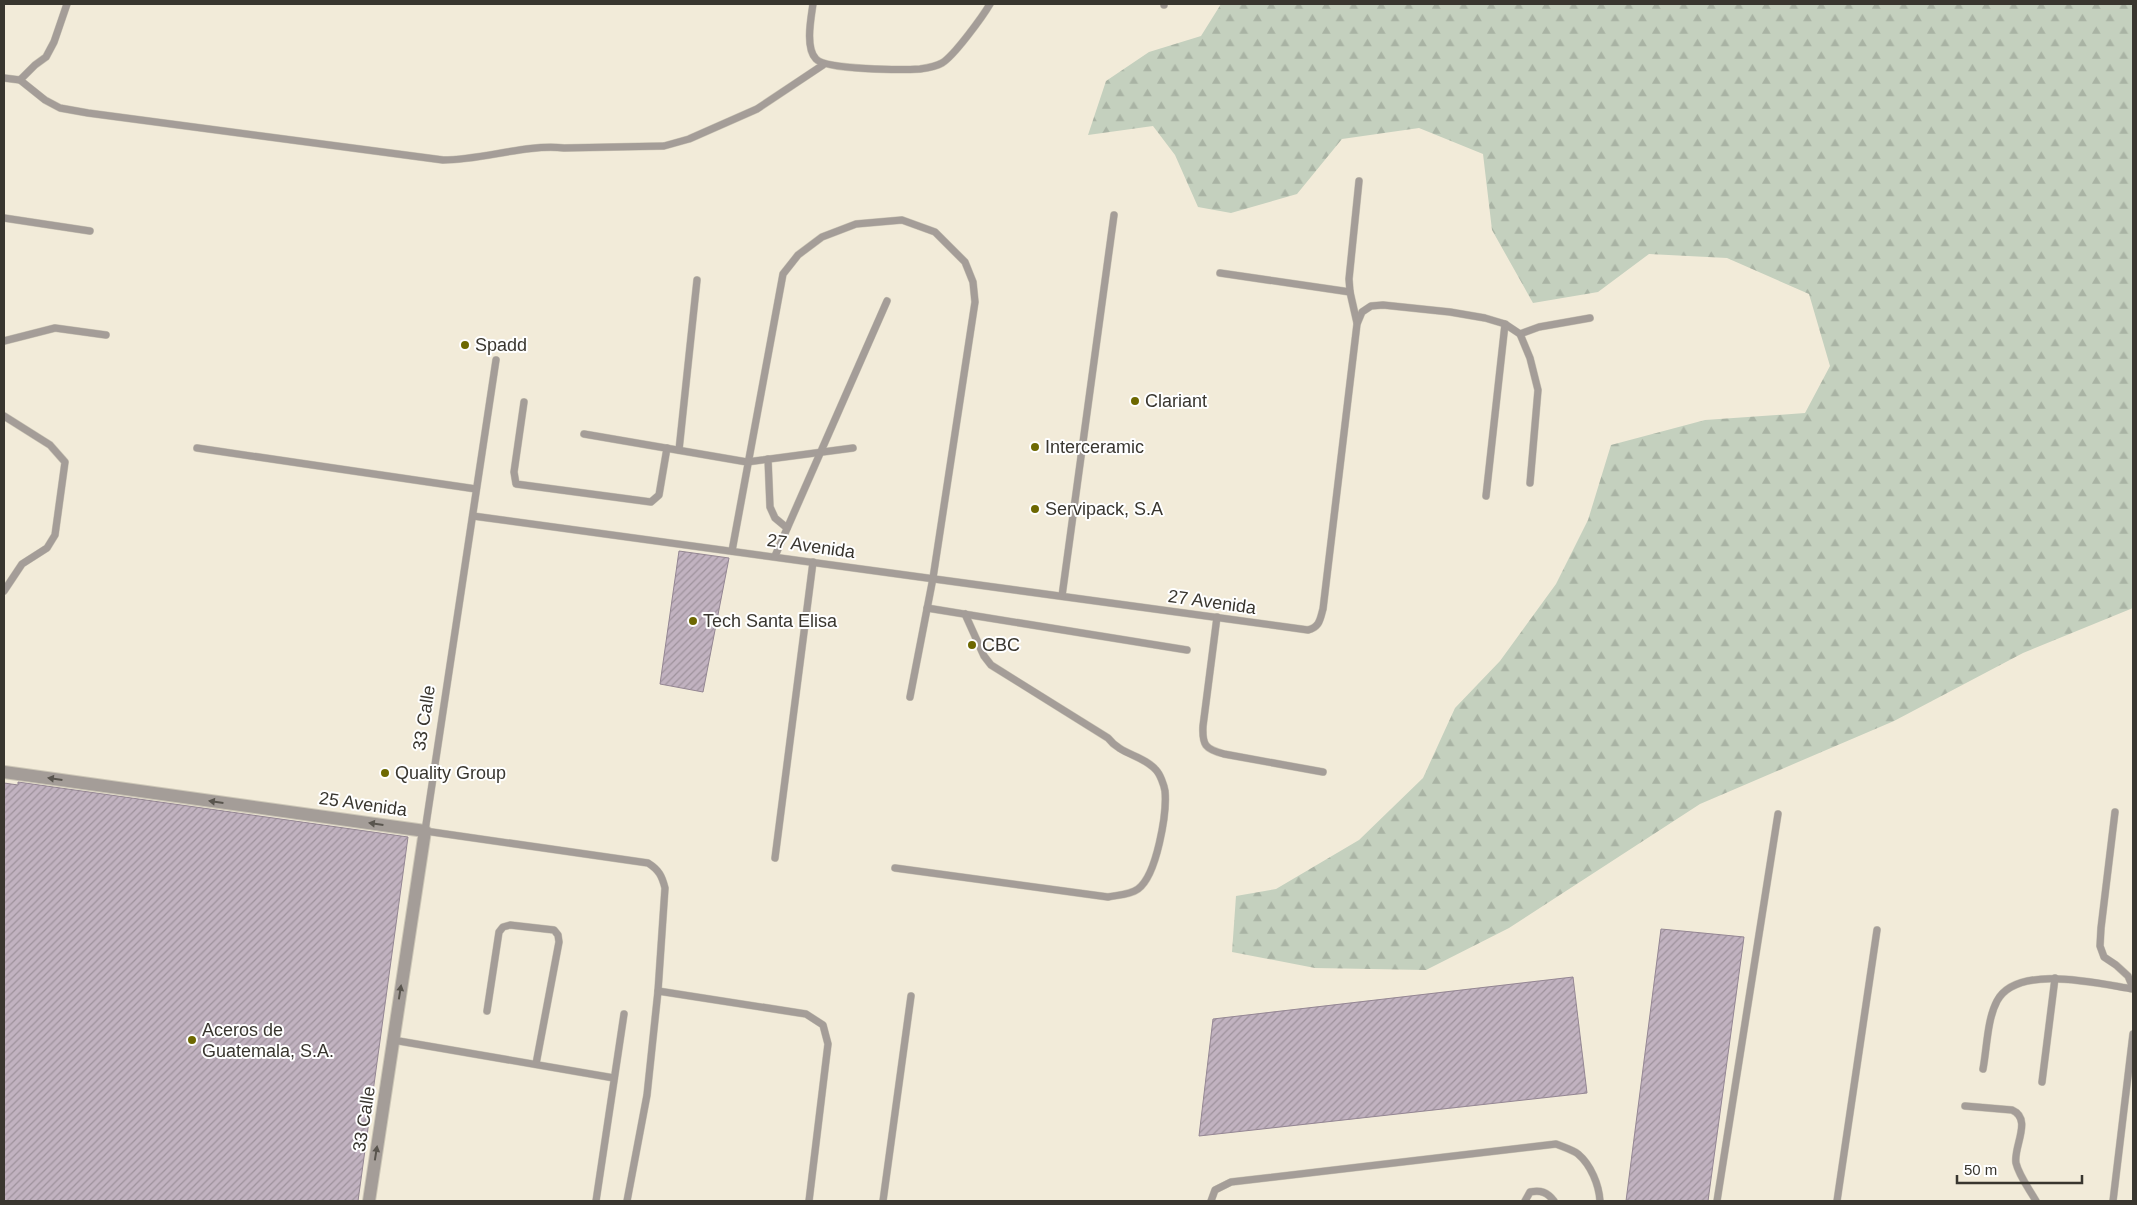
<svg xmlns="http://www.w3.org/2000/svg" width="2137" height="1205" font-family="Arial,sans-serif">
<style>
.forest{fill:url(#forest-firs)}
.building{fill:url(#building-hatch);stroke:#948693}
.lines{fill:none;stroke-linecap:round;stroke-linejoin:round}
.service-casing{stroke:#cdc7b7;stroke-width:8}
.tertiary-casing{stroke:#cdc7b7;stroke-width:14}
.service{stroke:#a49d98;stroke-width:7}
.tertiary{stroke:#a49d98;stroke-width:12}
.oneway{fill:#59554e}
.poi-dot{fill:#6d6801;stroke:#fff;stroke-width:2}
.labels{text-anchor:middle;dominant-baseline:central;stroke-width:4;stroke-linejoin:round;paint-order:stroke}
.poi-label{font-size:18px;fill:#39362f;stroke:#fff;text-anchor:start}
.street-label{font-size:18px;fill:#39362f;stroke:#fff}
</style>
<defs>
<pattern id="forest-firs" width="22" height="20" patternUnits="userSpaceOnUse" patternTransform="scale(1.25)"><rect width="22" height="20" fill="#c4d0be"/><path d="M5 1l3.5 6h-7zM16 11l3.5 6h-7z" fill="#a9b3a4"/></pattern>
<pattern id="building-hatch" width="6" height="6" patternUnits="userSpaceOnUse" patternTransform="scale(1.25)"><rect width="6" height="6" fill="#c1b2c0"/><path d="M-1 1l2-2M0 6l6-6M5 7l2-2" fill="none" stroke="#9e929c"/></pattern>
</defs>
<rect width="100%" height="100%" fill="#f2ebd9"/>
<path class="forest" d="M1221 4H2133V608L2023 653 1894 721 1700 804 1509 928 1426 970 1315 968 1232 952 1236 896 1276 889 1359 840 1423 778 1455 708 1500 661 1556 584 1588 520 1611 445 1705 420 1805 413 1830 366 1809 294 1727 258 1649 254 1598 292 1533 303 1492 230 1483 154 1419 128 1342 139 1297 194 1231 213 1198 207 1175 155 1153 126 1088 135 1106 81 1149 52 1201 36Z"/>
<g class="building">
<path d="M679 551 729 558 703 692 660 684Z"/>
<path d="M18 782 408 837 358 1201H4V783L18 785Z"/>
<path d="M1661 929 1744 937 1708 1201H1626Z"/>
<path d="M1573 977 1587 1093 1199 1136 1213 1019Z"/>
</g>
<g class="lines">
<g class="service-casing">
<g id="service">
<path d="M813 4C811 18 805 48 816 59 826 70 903 70 920 69 927 68 937 66 942 63 954 56 983 16 990 4"/>
<path d="M1164 4V5"/>
<path d="M4 78 20 80 35 65 46 57 54 42 67 4"/>
<path d="M20 80 45 100 60 108 88 113 443 160C484 160 524 144 564 148L664 146 689 139 757 109 823 65"/>
<path d="M4 218 90 231"/>
<path d="M1220 273 1350 292"/>
<path d="M1357 323 1350 292 1349 279 1359 181"/>
<path d="M1520 334 1539 327 1590 318"/>
<path d="M4 341 55 328 106 335"/>
<path d="M496 360 425 831 648 863C659 870 662 876 665 888L658 991"/>
<path d="M524 402 514 472 516 484 651 502 659 495 667 448"/>
<path d="M4 416 50 445 65 462 55 535 47 548 22 564 4 591"/>
<path d="M584 434 747 462 853 448"/>
<path d="M197 448 476 489"/>
<path d="M679 450 697 280"/>
<path d="M768 459 770 507 775 518 787 528"/>
<path d="M1486 496 1505 324"/>
<path d="M473 516 1308 630C1320 627 1320 619 1323 609L1357 324 1362 312 1371 306 1383 305 1450 312 1485 318 1505 324 1520 334 1530 358 1538 390 1530 483"/>
<path d="M732 551 783 274 798 255 822 237 856 224 902 220 935 232 965 262 973 282 975 302 933 578 910 697"/>
<path d="M775 556 887 301"/>
<path d="M1062 596 1114 215"/>
<path d="M927 608 1187 650"/>
<path d="M1217 617 1203 726C1202 745 1205 749 1224 754L1323 772"/>
<path d="M2115 812 2101 928 2100 946 2104 957 2116 965 2128 976 2133 988"/>
<path d="M775 858 813 562"/>
<path d="M895 868 1108 897C1117 895 1130 895 1138 889 1157 875 1167 813 1165 791 1164 785 1160 774 1156 770 1143 755 1121 755 1108 738L991 665 984 656 965 614"/>
<path d="M487 1011 499 932 503 927 510 925 554 930 558 935 559 942 536 1064"/>
<path d="M393 1040 614 1078"/>
<path d="M1983 1069C1987 1048 1987 1020 1997 1001 2017 963 2100 984 2133 989"/>
<path d="M2042 1082 2055 978"/>
<path d="M1965 1106 2012 1110C2033 1119 2013 1147 2016 1163 2019 1176 2030 1190 2036 1201"/>
<path d="M596 1201 624 1014"/>
<path d="M627 1201 647 1095 658 991 806 1014 823 1025 828 1044 809 1201"/>
<path d="M883 1201 911 996"/>
<path d="M1211 1201 1215 1190 1231 1182 1556 1144C1563 1147 1573 1150 1578 1154 1591 1165 1599 1185 1600 1201"/>
<path d="M1525 1201 1530 1192C1541 1190 1547 1192 1554 1201"/>
<path d="M1717 1201 1778 814"/>
<path d="M1837 1201 1877 930"/>
<path d="M2113 1201 2133 1034"/>
</g>
</g>
<g class="tertiary-casing">
<path id="tertiary" d="M4 772 425 831 369 1201"/>
</g>
<use href="#service" class="service"/>
<use href="#tertiary" class="tertiary"/>
</g>
<defs><path id="oneway-solid" d="M-6-.8H1V-3.2L6.5 0L1 3.2V.8H-6Z" transform="scale(1.25)"/></defs>
<g class="oneway">
<use href="#oneway-solid" transform="translate(55 779) rotate(-172)"/>
<use href="#oneway-solid" transform="translate(216 802) rotate(-172)"/>
<use href="#oneway-solid" transform="translate(376 824) rotate(-172)"/>
<use href="#oneway-solid" transform="translate(400 992) rotate(-81)"/>
<use href="#oneway-solid" transform="translate(376 1153) rotate(-81)"/>
</g>
<g class="poi-dot">
<circle cx="465" cy="345" r="5"/>
<circle cx="1135" cy="401" r="5"/>
<circle cx="1035" cy="447" r="5"/>
<circle cx="1035" cy="509" r="5"/>
<circle cx="693" cy="621" r="5"/>
<circle cx="972" cy="645" r="5"/>
<circle cx="385" cy="773" r="5"/>
<circle cx="192" cy="1040" r="5"/>
</g>
<g class="labels">
<g class="poi-label">
<text x="475" y="345">Spadd</text>
<text x="1145" y="401">Clariant</text>
<text x="1045" y="447">Interceramic</text>
<text x="1045" y="509">Servipack, S.A</text>
<text x="703" y="621">Tech Santa Elisa</text>
<text x="982" y="645">CBC</text>
<text x="395" y="773">Quality Group</text>
<text x="202" y="1030">Aceros de<tspan x="202" dy="21">Guatemala, S.A.</tspan></text>
</g>
<g class="street-label">
<text transform="translate(811 546) rotate(8)">27 Avenida</text>
<text transform="translate(1212 602) rotate(8)">27 Avenida</text>
<text transform="translate(424 718) rotate(-81)">33 Calle</text>
<text transform="translate(363 804) rotate(8)">25 Avenida</text>
<text transform="translate(364 1119) rotate(-81)">33 Calle</text>
</g>
</g>
<rect width="2137" height="1205" fill="none" stroke="#39362f" stroke-width="10"/>
<path d="M1957 1175v8h125v-8" fill="none" stroke="#39362f" stroke-width="2.5"/>
<text x="1964" y="1175" font-size="15" fill="#39362f" stroke="#ffffff" stroke-width="4" paint-order="stroke">50 m</text>
</svg>
